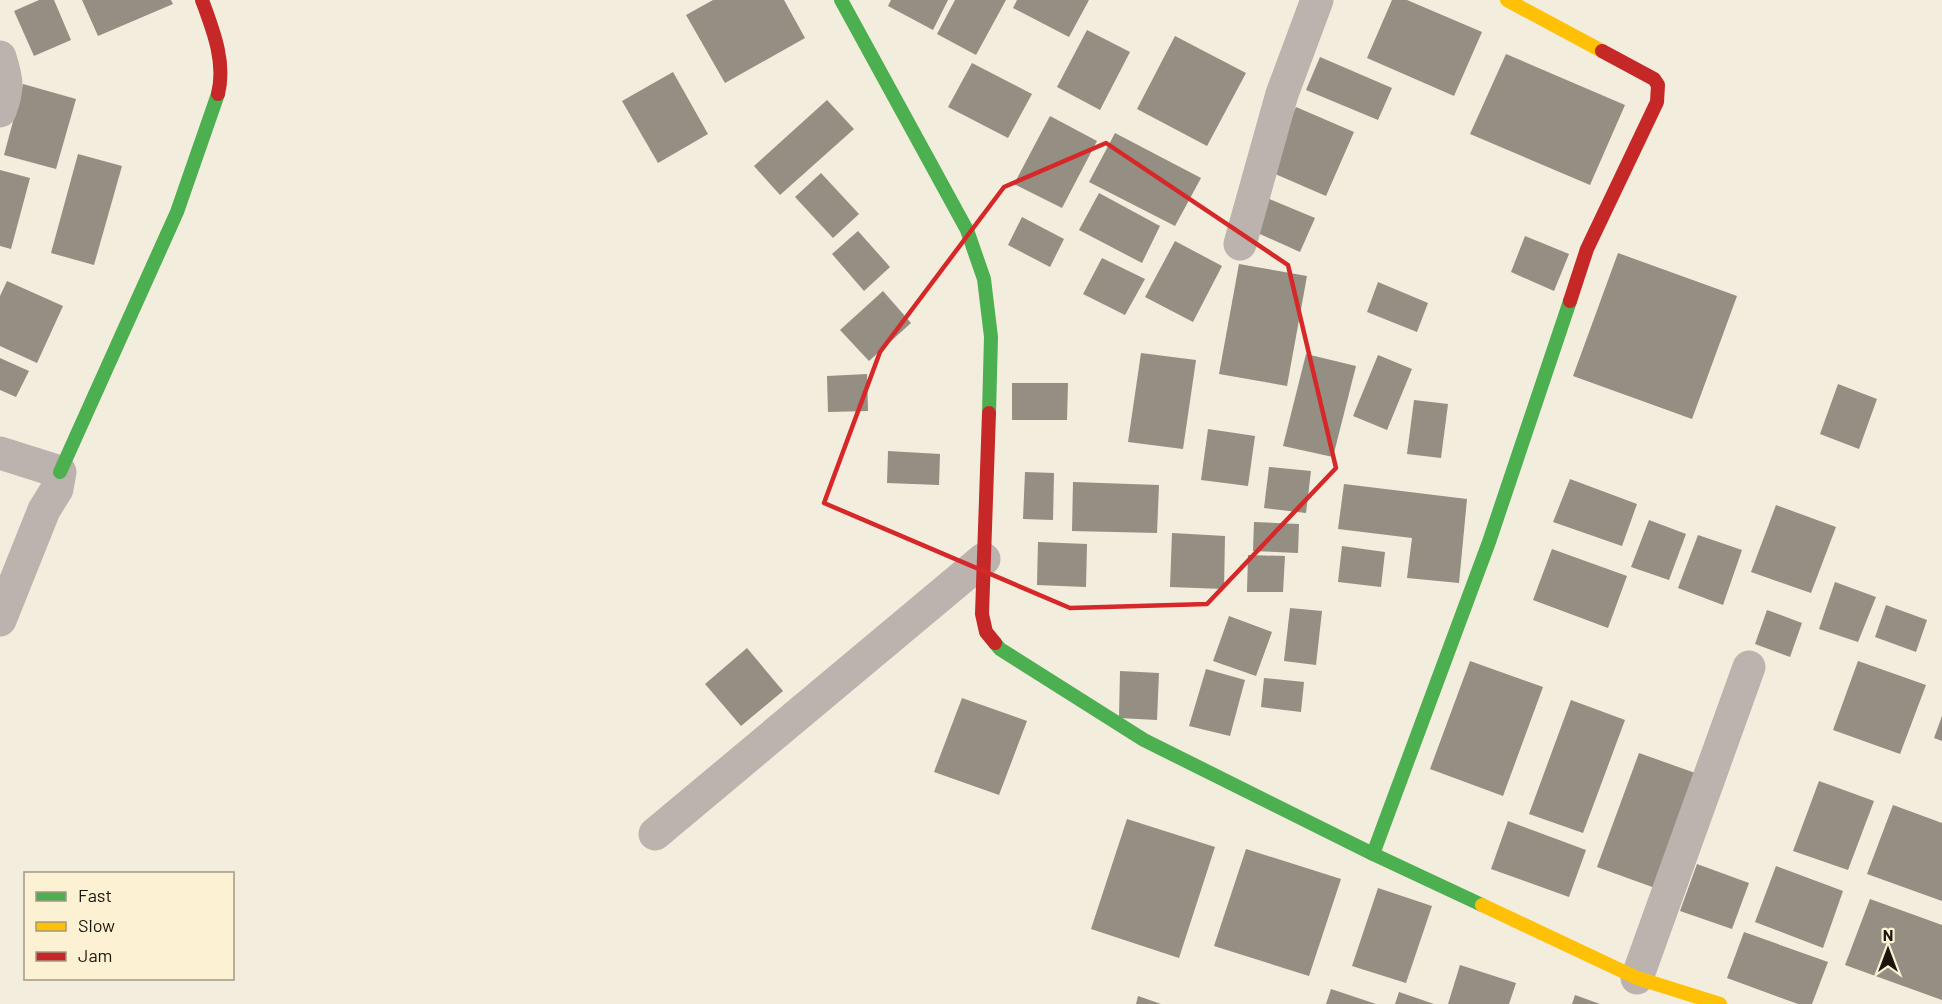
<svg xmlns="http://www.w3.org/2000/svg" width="1942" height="1004" font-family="Barlow,sans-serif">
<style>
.building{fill:#948e83}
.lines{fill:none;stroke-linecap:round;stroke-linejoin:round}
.street{stroke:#bcb2ae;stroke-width:33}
.fast{stroke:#4caf50;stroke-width:14}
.slow{stroke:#ffc107;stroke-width:14}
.jam{stroke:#c62828;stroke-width:14}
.marked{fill:none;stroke:#d62828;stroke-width:4.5;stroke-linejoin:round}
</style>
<rect width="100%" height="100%" fill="#f3eddd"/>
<g class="building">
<path d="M39 0H54L71 40 34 56 14 11Z"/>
<path d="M82 0H171L173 4 98 36Z"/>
<path d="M713 0H784L805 38 725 83 686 15Z"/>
<path d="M891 0H948L933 30 888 6Z"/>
<path d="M955 0H1006L976 55 937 34Z"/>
<path d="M1017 0H1089L1069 37 1013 8Z"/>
<path d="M1392 0H1407L1482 32 1454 96 1367 58Z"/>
<path d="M1087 30 1130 52 1100 110 1057 87Z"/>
<path d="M1175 36 1246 73 1207 146 1137 109Z"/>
<path d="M1506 54 1625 105 1590 185 1470 134Z"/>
<path d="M1320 57 1392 88 1378 120 1306 90Z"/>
<path d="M972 63 1032 94 1008 138 948 107Z"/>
<path d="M673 72 708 134 658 163 622 101Z"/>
<path d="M23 84 76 99 56 169 4 155Z"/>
<path d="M827 100 854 129 780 195 754 166Z"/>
<path d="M1296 107 1354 132 1326 196 1268 171Z"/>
<path d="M1050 116 1097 141 1062 208 1014 184Z"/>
<path d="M1115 133 1201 178 1175 226 1089 182Z"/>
<path d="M78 154 122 166 94 265 51 253Z"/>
<path d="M0 170 30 178 11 249 0 246Z"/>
<path d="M821 173 859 214 833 238 795 197Z"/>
<path d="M1099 193 1160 226 1142 263 1079 230Z"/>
<path d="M1267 198 1315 218 1300 252 1253 231Z"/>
<path d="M1022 217 1064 239 1050 267 1008 245Z"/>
<path d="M858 231 890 267 864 291 832 254Z"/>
<path d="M1525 236 1569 254 1554 291 1511 272Z"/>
<path d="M1175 241 1222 266 1193 322 1145 297Z"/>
<path d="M1618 253 1737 296 1692 419 1573 376Z"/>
<path d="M1102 258 1145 279 1125 315 1083 294Z"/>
<path d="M1239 264 1307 276 1287 386 1219 374Z"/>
<path d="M7 281 63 306 37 363 0 346V296Z"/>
<path d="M1378 282 1428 303 1417 332 1367 312Z"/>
<path d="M883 291 911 323 869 361 840 330Z"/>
<path d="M1141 353 1196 360 1183 449 1128 442Z"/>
<path d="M1306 354 1356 366 1333 457 1283 446Z"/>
<path d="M1378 355 1412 369 1387 430 1353 416Z"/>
<path d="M0 358 29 371 16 397 0 390Z"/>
<path d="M867 374 868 411 828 412 827 376Z"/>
<path d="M1012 383H1068L1067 420H1012Z"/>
<path d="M1838 384 1877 399 1859 449 1820 434Z"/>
<path d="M1414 400 1448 404 1441 458 1407 454Z"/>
<path d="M1208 429 1255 436 1248 486 1201 480Z"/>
<path d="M888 451 940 454 939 485 887 483Z"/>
<path d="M1269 467 1311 471 1306 513 1264 508Z"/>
<path d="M1025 472 1054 473 1053 520 1023 519Z"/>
<path d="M1570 479 1637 504 1622 546 1553 522Z"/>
<path d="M1073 482 1159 485 1157 533 1072 531Z"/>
<path d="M1344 484 1467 499 1459 583 1407 578 1412 538 1338 529Z"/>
<path d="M1776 505 1836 527 1811 593 1751 572Z"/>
<path d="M1649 520 1686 534 1669 580 1631 567Z"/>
<path d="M1254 522 1299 524 1298 553 1253 551Z"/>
<path d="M1172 533 1225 536 1224 589 1170 587Z"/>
<path d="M1698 535 1742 550 1723 605 1678 588Z"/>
<path d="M1038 542 1087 544 1086 587 1037 585Z"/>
<path d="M1342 546 1385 552 1381 587 1338 582Z"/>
<path d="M1552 549 1627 576 1608 628 1533 600Z"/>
<path d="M1248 555 1285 556 1283 592H1247Z"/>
<path d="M1835 582 1876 597 1858 642 1819 629Z"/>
<path d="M1886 605 1927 620 1916 652 1875 637Z"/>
<path d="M1290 608 1322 611 1316 665 1284 661Z"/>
<path d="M1767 610 1802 623 1790 657 1755 644Z"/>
<path d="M1229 616 1272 632 1256 676 1213 661Z"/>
<path d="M747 648 783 691 741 726 705 684Z"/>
<path d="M1470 661 1543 687 1503 796 1430 769Z"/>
<path d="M1858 661 1926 685 1900 754 1833 730Z"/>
<path d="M1206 669 1245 680 1230 736 1189 726Z"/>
<path d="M1120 671 1159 673 1157 720 1119 718Z"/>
<path d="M1264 678 1304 682 1301 712 1261 707Z"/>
<path d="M962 698 1027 721 999 795 934 772Z"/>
<path d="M1571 700 1625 720 1583 833 1529 814Z"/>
<path d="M1942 716V741L1934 738Z"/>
<path d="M1639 753 1698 774 1655 888 1597 867Z"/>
<path d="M1819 781 1874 801 1848 870 1793 851Z"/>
<path d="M1893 805 1942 823V901L1867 874Z"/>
<path d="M1127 819 1215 847 1179 958 1091 929Z"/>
<path d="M1508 821 1586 850 1569 897 1491 869Z"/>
<path d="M1246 849 1341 879 1309 976 1214 946Z"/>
<path d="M1697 864 1749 883 1732 929 1680 911Z"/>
<path d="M1776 866 1843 891 1823 948 1755 922Z"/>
<path d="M1378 888 1432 906 1406 983 1352 966Z"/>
<path d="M1870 899 1942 925V1000L1845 965Z"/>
<path d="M1744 932 1828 962 1812 1004H1798L1727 978Z"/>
<path d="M1460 965 1516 983 1509 1004H1448Z"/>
<path d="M1331 989 1376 1004H1326Z"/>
<path d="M1399 992 1434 1004H1395Z"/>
<path d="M1575 995 1600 1004H1572Z"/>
<path d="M1138 996 1161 1004H1136Z"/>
</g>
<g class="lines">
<g class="street">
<path d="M0 57C7 80 9 88 0 111"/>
<path d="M1240 244 1282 94 1317 0"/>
<path d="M0 453 60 472 57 489 44 510 0 620"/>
<path d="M655 834 984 559"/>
<path d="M1637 978 1749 667"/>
</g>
<g class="fast">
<path d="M841 0 967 230 984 279 991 337 989 413"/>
<path d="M60 472 177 212 218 94"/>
<path d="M995 643 1000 649 1144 740 1373 854 1482 905"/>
<path d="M1373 854 1489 542 1570 301"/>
</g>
<g class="slow">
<path d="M1507 0 1602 51"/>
<path d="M1482 905 1637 978 1720 1004"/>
</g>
<g class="jam">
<path d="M202 0C213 30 226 62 218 94"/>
<path d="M1570 301 1587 249 1657 102 1658 85 1654 79 1602 51"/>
<path d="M989 413 982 614 986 632 995 643"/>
</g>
</g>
<path class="marked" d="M1106 143 1288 265 1336 468 1207 604 1070 608 824 503 880 352 1004 187Z"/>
<rect x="24" y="872" width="210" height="108" fill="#fdf1d3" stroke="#a29983" stroke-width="1.5"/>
<rect x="36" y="892" width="30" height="9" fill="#4caf50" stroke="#a29983" stroke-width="1.5"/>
<text x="78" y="902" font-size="18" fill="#19150a">Fast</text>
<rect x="36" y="922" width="30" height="9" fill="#ffc107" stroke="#a29983" stroke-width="1.5"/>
<text x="78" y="932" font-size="18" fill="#19150a">Slow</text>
<rect x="36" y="952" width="30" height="9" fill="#c62828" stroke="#a29983" stroke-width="1.5"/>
<text x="78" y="962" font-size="18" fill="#19150a">Jam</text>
<g transform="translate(1888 950)" stroke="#fdf1d3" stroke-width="4.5" paint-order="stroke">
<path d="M0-4.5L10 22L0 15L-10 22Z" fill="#19150a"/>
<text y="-9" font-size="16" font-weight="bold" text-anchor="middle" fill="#19150a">N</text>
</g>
</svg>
